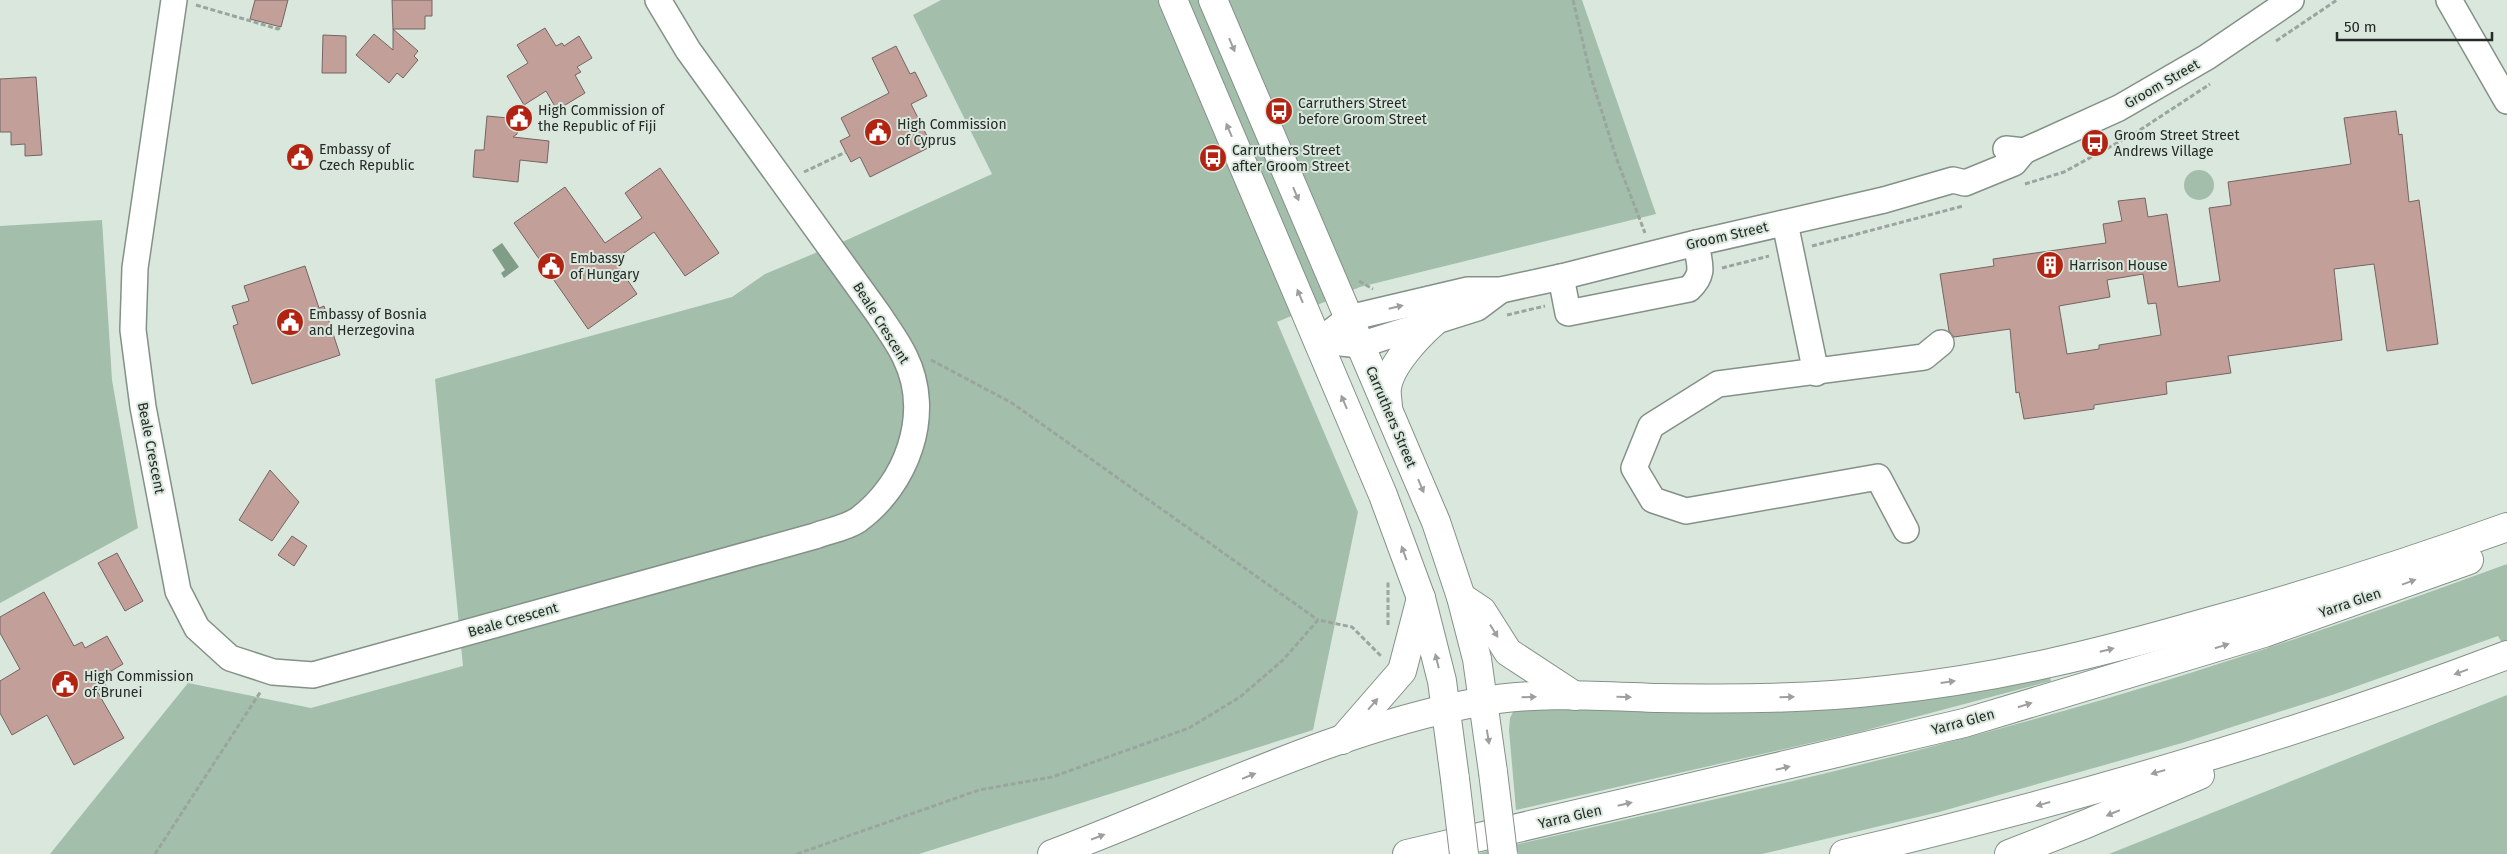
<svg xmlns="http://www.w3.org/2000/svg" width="2507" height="854" font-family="'Fira Sans',sans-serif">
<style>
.green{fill:#a3bfab}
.water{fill:#809d88}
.building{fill:#c29f98;stroke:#756562;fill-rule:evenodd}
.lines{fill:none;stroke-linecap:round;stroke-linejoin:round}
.minor-casing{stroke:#849188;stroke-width:28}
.major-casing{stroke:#849188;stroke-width:30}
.highway-casing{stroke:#849188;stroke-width:30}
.path{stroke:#9aa59d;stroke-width:3;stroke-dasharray:5 2.5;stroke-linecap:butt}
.minor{stroke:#fff;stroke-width:25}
.major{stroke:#fff;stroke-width:28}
.highway{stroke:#fff;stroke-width:28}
.major-bridge-casing{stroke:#849188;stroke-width:30;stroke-linecap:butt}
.major-bridge{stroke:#fff;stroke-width:28}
.oneway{fill:#9d9f9d}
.labels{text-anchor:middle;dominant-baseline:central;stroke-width:4;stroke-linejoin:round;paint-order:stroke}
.street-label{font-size:14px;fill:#252a26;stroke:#d9e7dd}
.poi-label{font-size:14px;fill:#252a26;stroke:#d9e7dd;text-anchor:start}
</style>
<rect width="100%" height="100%" fill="#d9e7dd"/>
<g class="green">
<path d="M941 0H1582L1656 214 1360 287 1277 322 1358 512 1313 730 919 854H50L188 683 311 708 463 666 435 379 732 297 765 274 849 239 992 174 913 15Z"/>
<circle cx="2199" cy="185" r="15"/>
<path d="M102 220 112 380 138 528 0 603V226Z"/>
<path d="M2507 564V641L2502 643 2498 636 2332 695 2182 743 1939 812 1762 854H1475C1657 812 1840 773 2020 723 2185 678 2347 623 2507 564Z"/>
<path d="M2049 675 2051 681 1859 732 1516 810 1509 730 1510 718 1514 710Z"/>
<path d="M2507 695V854H2109Z"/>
</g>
<path class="water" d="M502 243 519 267 504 278 501 273 505 270 492 250Z"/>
<g class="building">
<path d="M255 0H288L281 27 250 19Z"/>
<path d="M392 0H432V16H425V29H393Z"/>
<path d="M545 28 556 46 562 43 564 46 579 36 592 58 577 67 581 72 575 75 585 93 557 110 546 91 524 105 507 76 528 63 517 45Z"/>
<path d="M393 29 418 51 414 56 418 60 403 78 397 73 389 83 356 55 374 34 393 50Z"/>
<path d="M323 35 346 36V73H322Z"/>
<path d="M896 46 910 74 915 72 927 96 911 104 932 146 870 177 860 157 851 162 840 141 850 136 841 118 889 93 872 58Z"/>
<path d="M36 77 42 155 25 156V144L11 145V132H0V79Z"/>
<path d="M2396 111 2399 135 2402 134 2409 202 2419 200 2438 344 2387 351 2374 264 2334 269 2342 340 2228 356 2231 373 2166 382 2167 394 2094 405V409L2024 419 2019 392 2016 393 2010 329 1954 337 1949 331 1940 274 1994 266 1993 259 2106 243 2103 224 2122 221 2118 201 2145 198 2148 217 2167 214 2178 287 2220 281 2209 208 2231 205 2228 182 2351 164 2344 118ZM2143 274 2148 304 2156 303 2161 335 2099 345V349L2067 354 2059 306 2110 297 2107 280Z"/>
<path d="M487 116 519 119 517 134 513 137 549 141 547 163 520 160 518 182 473 177 475 150H484Z"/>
<path d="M660 168 719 253 685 276 654 232 614 260 637 294 588 329 514 223 565 187 605 243 642 218 625 193Z"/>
<path d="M305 266 319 308 324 306 340 355 252 384 233 326 238 324 232 306 249 301 244 286Z"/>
<path d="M270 470 299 502 272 541 239 520Z"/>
<path d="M292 536 307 546 294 566 278 555Z"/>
<path d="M117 553 143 601 125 611 98 563Z"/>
<path d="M44 592 74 646 82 642 85 648 107 636 123 664 101 677 106 686 97 691 124 738 74 765 47 715 12 735 0 713V681L20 669 0 633V617Z"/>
</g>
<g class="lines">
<g class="minor-casing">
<g id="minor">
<path d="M174 0 135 268 133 330 143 407 178 591 197 628 230 658 273 672 313 675 815 536C828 531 846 528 858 520 907 484 933 414 905 357 898 342 888 329 879 315L688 50 658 0"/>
<path d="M2449 0 2507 101"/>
<path d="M2006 149 2024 151 2119 108 2207 57 2291 0"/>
<path d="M1785 223 1816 373"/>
<path d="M1561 277 1568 313 1689 289C1706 273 1699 264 1696 243"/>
<path d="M1319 341 1349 318 1468 290H1501L1561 277 1696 243 1884 200 1953 180 1965 183 2014 163 2024 151"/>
<path d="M1341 343 1360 345 1477 308 1501 290"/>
<path d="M1906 530 1878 477 1686 511 1653 500 1634 468 1651 426 1718 384 1924 357 1941 343"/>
</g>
</g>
<g class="major-casing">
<g id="major">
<path d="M1173 0 1383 495 1421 598 1442 681 1455 779"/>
<path d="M1213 0 1436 522 1461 597 1477 659 1493 772"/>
<path d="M1388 408C1388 402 1386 394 1387 388 1390 365 1418 336 1435 321"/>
</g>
</g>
<g class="highway-casing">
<g id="highway">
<path d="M1461 597 1482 611 1508 652 1575 696"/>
<path d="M1342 740 1402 671 1421 598"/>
<path d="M1052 854C1191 802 1333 729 1479 702 1538 691 1600 696 1660 698 1735 699 1812 699 1887 690 1995 679 2100 653 2204 623 2307 595 2407 563 2507 527"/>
<path d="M1407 854 1964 723 2264 633 2469 560"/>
<path d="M1844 854C2069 801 2291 737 2507 655"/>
<path d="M2009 854 2086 824 2200 775"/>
</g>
</g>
<g class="path">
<path d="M1573 0 1591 77 1617 160 1645 233"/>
<path d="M196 5 278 29 281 27"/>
<path d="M2276 41 2337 0"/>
<path d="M804 172 846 152"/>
<path d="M2025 184 2064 172 2137 132 2210 84"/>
<path d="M1812 246 1963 206"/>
<path d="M1722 268 1769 256"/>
<path d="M1359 281 1373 289"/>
<path d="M1507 315 1545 306"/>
<path d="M931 360 1012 403 1318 620"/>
<path d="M1388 625V581"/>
<path d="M155 854 261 691"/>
<path d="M797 854 979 790 1052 777 1189 728 1240 697 1283 660 1318 620 1352 627 1382 657"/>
</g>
<use href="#minor" class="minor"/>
<use href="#major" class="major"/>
<use href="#highway" class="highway"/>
<g class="major-bridge-casing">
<g id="major-bridge">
<path d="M1493 772 1503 854"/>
<path d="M1455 779 1464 854"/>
</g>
</g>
<use href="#major-bridge" class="major-bridge"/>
</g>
<defs><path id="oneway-solid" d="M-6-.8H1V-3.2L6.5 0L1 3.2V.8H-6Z" transform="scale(1.25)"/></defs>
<g class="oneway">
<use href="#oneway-solid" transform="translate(1232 45) rotate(67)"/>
<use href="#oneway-solid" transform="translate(1229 130) rotate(-113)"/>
<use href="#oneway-solid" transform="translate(1296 194) rotate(67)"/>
<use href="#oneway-solid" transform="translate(1300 296) rotate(-113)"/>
<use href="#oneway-solid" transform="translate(1396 307) rotate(-13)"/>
<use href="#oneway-solid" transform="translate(1344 402) rotate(-113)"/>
<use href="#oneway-solid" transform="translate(1421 486) rotate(67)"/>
<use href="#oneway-solid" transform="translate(1404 553) rotate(-110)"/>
<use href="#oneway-solid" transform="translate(2409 582) rotate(-20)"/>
<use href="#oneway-solid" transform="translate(1494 631) rotate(58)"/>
<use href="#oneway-solid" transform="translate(2222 646) rotate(-17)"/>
<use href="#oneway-solid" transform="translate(2107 650) rotate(-14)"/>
<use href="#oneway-solid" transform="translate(1437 661) rotate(-104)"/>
<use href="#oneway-solid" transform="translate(2461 672) rotate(160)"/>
<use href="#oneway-solid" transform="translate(1948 682) rotate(-8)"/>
<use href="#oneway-solid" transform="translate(1529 697) rotate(-2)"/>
<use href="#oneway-solid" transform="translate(1624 697) rotate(1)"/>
<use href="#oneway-solid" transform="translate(1787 697) rotate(-2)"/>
<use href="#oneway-solid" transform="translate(1373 704) rotate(-49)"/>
<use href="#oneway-solid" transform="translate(2025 705) rotate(-17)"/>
<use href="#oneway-solid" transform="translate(1488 737) rotate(81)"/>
<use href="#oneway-solid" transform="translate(1783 768) rotate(-13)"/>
<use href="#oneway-solid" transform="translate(2158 772) rotate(164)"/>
<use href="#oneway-solid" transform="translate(1249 776) rotate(-22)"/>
<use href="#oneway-solid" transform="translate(1625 804) rotate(-13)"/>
<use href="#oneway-solid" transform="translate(2043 804) rotate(164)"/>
<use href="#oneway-solid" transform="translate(2113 813) rotate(157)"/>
<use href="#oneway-solid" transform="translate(1098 837) rotate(-21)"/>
</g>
<defs>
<g id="bus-disc" transform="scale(1.4375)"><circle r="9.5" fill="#b22411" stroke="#d9e7dd"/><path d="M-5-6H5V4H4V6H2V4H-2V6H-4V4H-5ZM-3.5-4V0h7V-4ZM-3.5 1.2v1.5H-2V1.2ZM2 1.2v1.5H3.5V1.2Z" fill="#fff"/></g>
<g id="civic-disc" transform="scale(1.4375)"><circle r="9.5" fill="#b22411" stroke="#d9e7dd"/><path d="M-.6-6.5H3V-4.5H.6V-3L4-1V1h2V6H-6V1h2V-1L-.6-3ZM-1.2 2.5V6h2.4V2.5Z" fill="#fff"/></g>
<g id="building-disc" transform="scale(1.4375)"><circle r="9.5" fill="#b22411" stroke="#d9e7dd"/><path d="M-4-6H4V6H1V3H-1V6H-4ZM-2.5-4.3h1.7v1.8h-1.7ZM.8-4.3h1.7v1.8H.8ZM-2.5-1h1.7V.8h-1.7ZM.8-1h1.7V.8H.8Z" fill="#fff"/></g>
</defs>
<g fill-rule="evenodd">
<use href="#bus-disc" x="1279" y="111"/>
<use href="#civic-disc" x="519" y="118"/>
<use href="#civic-disc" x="878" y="132"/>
<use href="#bus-disc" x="2095" y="143"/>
<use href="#civic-disc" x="300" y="157"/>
<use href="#bus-disc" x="1213" y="158"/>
<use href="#building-disc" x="2050" y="265"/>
<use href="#civic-disc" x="551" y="266"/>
<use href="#civic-disc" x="290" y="322"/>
<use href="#civic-disc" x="65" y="684"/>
</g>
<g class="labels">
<g class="street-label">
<text transform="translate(2162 84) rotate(-30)">Groom Street</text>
<text transform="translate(1727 236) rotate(-13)">Groom Street</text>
<text transform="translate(881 323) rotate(58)">Beale Crescent</text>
<text transform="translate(1391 417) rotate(67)">Carruthers Street</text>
<text transform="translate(151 448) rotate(79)">Beale Crescent</text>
<text transform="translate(2350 603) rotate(-19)">Yarra Glen</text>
<text transform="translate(513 620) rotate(-16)">Beale Crescent</text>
<text transform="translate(1963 722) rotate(-15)">Yarra Glen</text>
<text transform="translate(1570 817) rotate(-13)">Yarra Glen</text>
</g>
<g class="poi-label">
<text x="1298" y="103">Carruthers Street<tspan x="1298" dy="16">before Groom Street</tspan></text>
<text x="538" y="110">High Commission of<tspan x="538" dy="16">the Republic of Fiji</tspan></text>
<text x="897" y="124">High Commission<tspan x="897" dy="16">of Cyprus</tspan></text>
<text x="2114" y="135">Groom Street Street<tspan x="2114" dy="16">Andrews Village</tspan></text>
<text x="319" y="149">Embassy of<tspan x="319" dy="16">Czech Republic</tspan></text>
<text x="1232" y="150">Carruthers Street<tspan x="1232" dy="16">after Groom Street</tspan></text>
<text x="570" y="258">Embassy<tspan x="570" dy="16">of Hungary</tspan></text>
<text x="2069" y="265">Harrison House</text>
<text x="309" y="314">Embassy of Bosnia<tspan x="309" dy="16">and Herzegovina</tspan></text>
<text x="84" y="676">High Commission<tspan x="84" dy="16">of Brunei</tspan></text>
</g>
</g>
<path d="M2337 32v8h155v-8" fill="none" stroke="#252a26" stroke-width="2.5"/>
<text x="2344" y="32" font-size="15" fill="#252a26" stroke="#d9e7dd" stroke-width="4" paint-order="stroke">50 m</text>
</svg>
